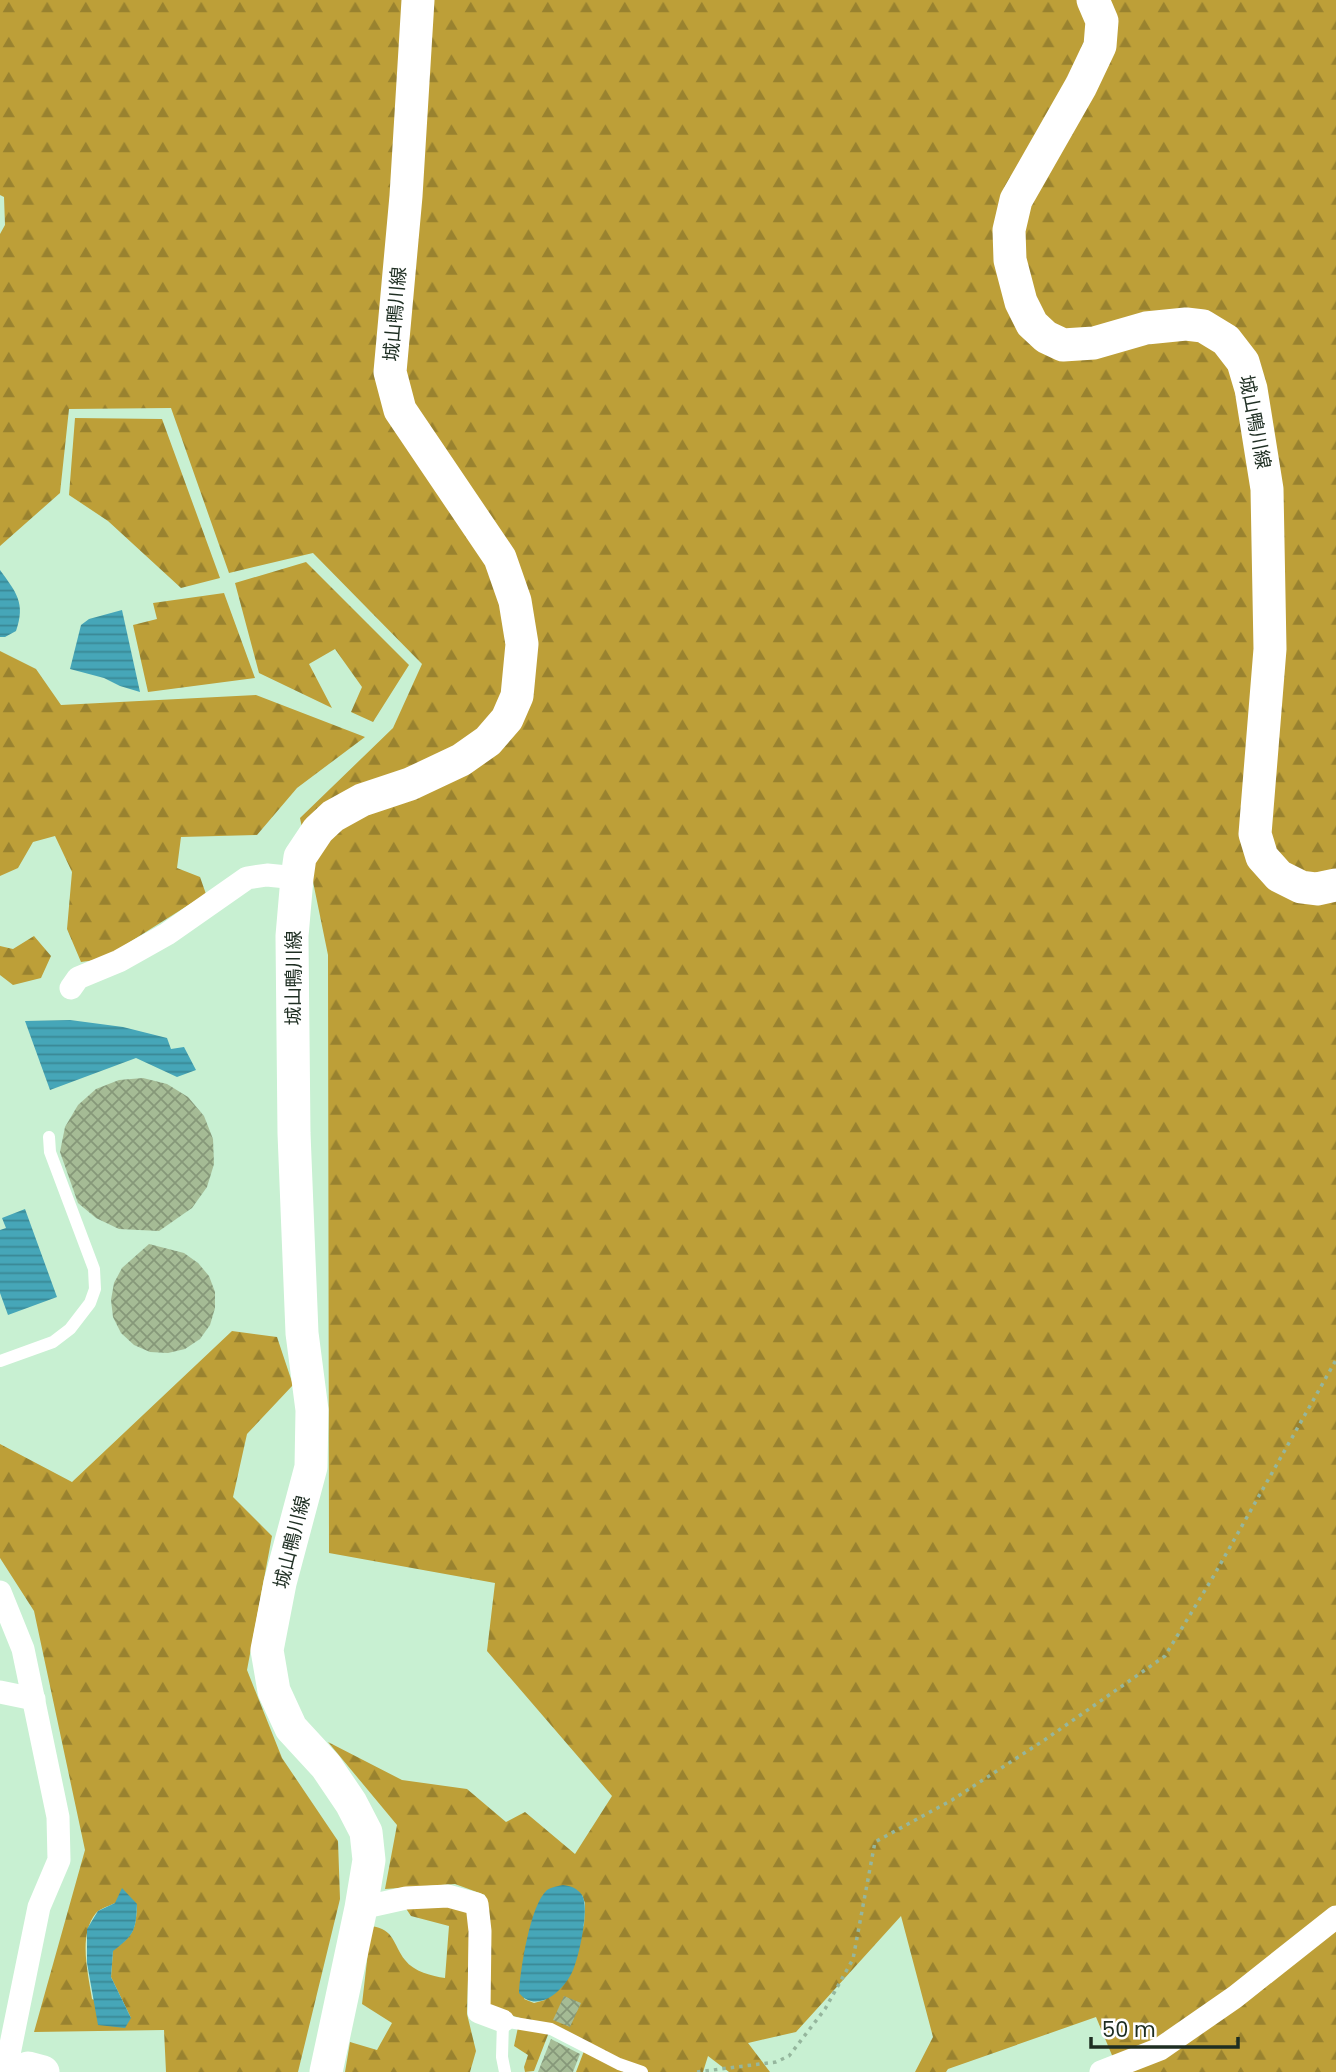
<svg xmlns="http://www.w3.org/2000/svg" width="1336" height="2072" font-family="Poppins,'Noto Sans JP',sans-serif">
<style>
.forest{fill:url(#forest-firs);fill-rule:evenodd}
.water{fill:url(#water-rules)}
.building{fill:url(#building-cross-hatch)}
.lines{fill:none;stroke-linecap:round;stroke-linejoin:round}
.path{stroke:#95b69d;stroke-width:3.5;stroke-dasharray:3.5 5;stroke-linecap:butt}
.service{stroke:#fff;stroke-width:12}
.minor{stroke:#fff;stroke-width:23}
.secondary{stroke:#fff;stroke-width:33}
.labels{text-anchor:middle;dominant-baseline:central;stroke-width:7;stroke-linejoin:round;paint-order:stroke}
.street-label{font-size:19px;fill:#1e2e22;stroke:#fff}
</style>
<defs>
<pattern id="forest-firs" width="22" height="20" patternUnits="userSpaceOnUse" patternTransform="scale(1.75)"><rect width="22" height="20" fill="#bd9f38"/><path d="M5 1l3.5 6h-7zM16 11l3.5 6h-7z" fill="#99822f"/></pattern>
<pattern id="water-rules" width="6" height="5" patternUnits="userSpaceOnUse" patternTransform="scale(1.75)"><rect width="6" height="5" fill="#46a6b8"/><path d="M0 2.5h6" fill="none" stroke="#3a8895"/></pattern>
<pattern id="building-cross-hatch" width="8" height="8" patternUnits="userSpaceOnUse" patternTransform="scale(1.75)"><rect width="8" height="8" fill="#a5bb95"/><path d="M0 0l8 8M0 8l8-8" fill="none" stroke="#869879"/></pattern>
</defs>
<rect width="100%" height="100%" fill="#c8f0d2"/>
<g class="forest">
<path d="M0 0H1336V2072H1119L1096 2017 948 2069 946 2072H915L933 2037 901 1916 796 2032 748 2043 770 2072H729L708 2056 703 2072H576L584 2051 551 2027 534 2071 525 2072 524 2067 528 2055 514 2046 520 2018 487 2008 485 1895 455 1884 385 1889 397 1825 328 1742 402 1780 467 1789 506 1822 525 1812 575 1854 612 1796 487 1651 495 1583 329 1553 328 955 300 818 393 728 422 664 313 553 229 573 171 408 69 409 60 493 0 546V234L5 225 4 197 0 195ZM582 1895 585 1903 584 1925 545 2000 534 2003 524 1999Z"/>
<path d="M75 418 162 419 220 578 181 588 108 521 69 495Z"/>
<path d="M306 562 409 665 373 722 351 712 362 687 335 649 309 664 332 708 259 673 235 583Z"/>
<path d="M224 593 255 678 148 692 133 625 157 619 153 603Z"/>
<path d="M0 651 36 669 61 705 256 695 365 737 297 788 257 835 181 837 177 868 200 877 206 894 103 959 81 962 67 929 72 872 55 836 33 842 18 868 0 876Z"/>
<path d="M34 936 51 956 41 978 13 985 0 975V946L13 949Z"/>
<path d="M232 1331 277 1337 293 1385 247 1434 233 1497 272 1536 247 1670 282 1758 338 1841 340 1899 298 2072H166L164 2030 34 2032 85 1850 34 1611 0 1558V1444L72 1482ZM115 1903 137 1904C136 1930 134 1935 113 1950L111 1977 131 2018 92 1999C88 1972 78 1935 96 1913 101 1908 109 1906 115 1903Z"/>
<path d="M443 1904 470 1911 467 2014 476 2051 470 2072H345L350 2042 377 2050 392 2023 362 2004 371 1926C395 1929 393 1945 405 1960 414 1972 432 1976 445 1978L449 1926 411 1916 405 1907Z"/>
</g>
<g class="water">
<path d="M0 570C16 592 26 603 16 631L5 637H0Z"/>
<path d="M122 610 140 692 120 686 104 678 70 669 81 625 89 619Z"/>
<path d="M70 1020 123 1027 167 1038 171 1049 184 1047 196 1070 177 1077 136 1058 50 1090 25 1021Z"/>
<path d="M25 1209 57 1297 8 1315 0 1293V1230L6 1228 2 1218Z"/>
<path d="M563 1885C571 1886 577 1888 582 1895 590 1907 579 1957 573 1970 565 1990 537 2015 519 1993 520 1971 530 1905 547 1890 552 1887 558 1886 563 1885Z"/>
<path d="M122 1888 137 1904C136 1931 134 1935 113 1951L111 1977 131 2018 125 2028 98 2025 87 1963V1929L98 1911 115 1903Z"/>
</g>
<g class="building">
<path d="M143 1078 167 1084 188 1097 204 1116 213 1139 214 1164 207 1187 192 1208 159 1231 119 1229 96 1218 78 1203 60 1152 65 1127 78 1105 96 1089 119 1080Z"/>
<path d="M149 1244 184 1253 198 1263 209 1276 215 1292V1308L210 1325 200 1339 185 1349 168 1353 150 1352 134 1345 121 1333 113 1317 111 1300 114 1283 122 1268Z"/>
<path d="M564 1996 581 2003 570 2027 553 2020Z"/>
<path d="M551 2039 580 2054 573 2072H538Z"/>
</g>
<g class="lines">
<path class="path" d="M697 2072 776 2062 789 2056 825 2009 853 1959 875 1842 952 1800 1046 1739 1165 1656 1213 1577 1336 1360"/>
<g class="service">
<path d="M0 1361 53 1342 70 1329 90 1303 95 1289 94 1269 50 1152 49 1137"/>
<path d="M505 2072 502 2057 503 2021 551 2029 619 2064 642 2072"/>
</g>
<g class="minor">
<path d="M71 988 78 978 119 961 167 934 247 878 267 875 297 878"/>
<path d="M0 1592 23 1649 58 1817 59 1860 39 1907 8 2059 11 2072"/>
<path d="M0 1692 34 1699"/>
<path d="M361 1908 406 1898 448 1896 477 1904 480 1931 479 2012 503 2021"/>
<path d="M1101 2072 1160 2049 1235 1997 1336 1917"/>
</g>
<g class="secondary">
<path d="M1093 0 1102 21 1100 46 1081 86 1016 200 1009 230 1010 260 1021 302 1032 324 1046 337 1063 345 1094 343 1146 328 1186 324 1203 326 1226 340 1243 362 1251 389 1267 489 1270 649 1255 834 1262 857 1279 876 1301 887 1317 889 1336 885"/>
<path d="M15 2072 28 2068 43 2072"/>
<path d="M326 2072 361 1908 369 1860 366 1832 351 1803 326 1766 291 1728 274 1691 267 1650 280 1583 311 1467 312 1410 302 1333 294 1133 292 936 297 878 300 857 318 830 333 816 362 800 410 784 461 760 488 741 507 719 517 696 522 644 515 601 500 558 400 410 390 372 406 196 418 0"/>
</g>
</g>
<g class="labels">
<g class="street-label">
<text transform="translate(395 314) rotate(-85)">城山鴨川線</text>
<text transform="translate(1255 422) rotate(79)">城山鴨川線</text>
<text transform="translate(293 978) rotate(-90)">城山鴨川線</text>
<text transform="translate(292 1542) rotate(-76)">城山鴨川線</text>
</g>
</g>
<path d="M1091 2037v10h147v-10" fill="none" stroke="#1e2e22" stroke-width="3.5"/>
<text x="1102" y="2037" font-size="21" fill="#1e2e22" stroke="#ffffff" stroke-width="5" paint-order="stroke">50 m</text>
</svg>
